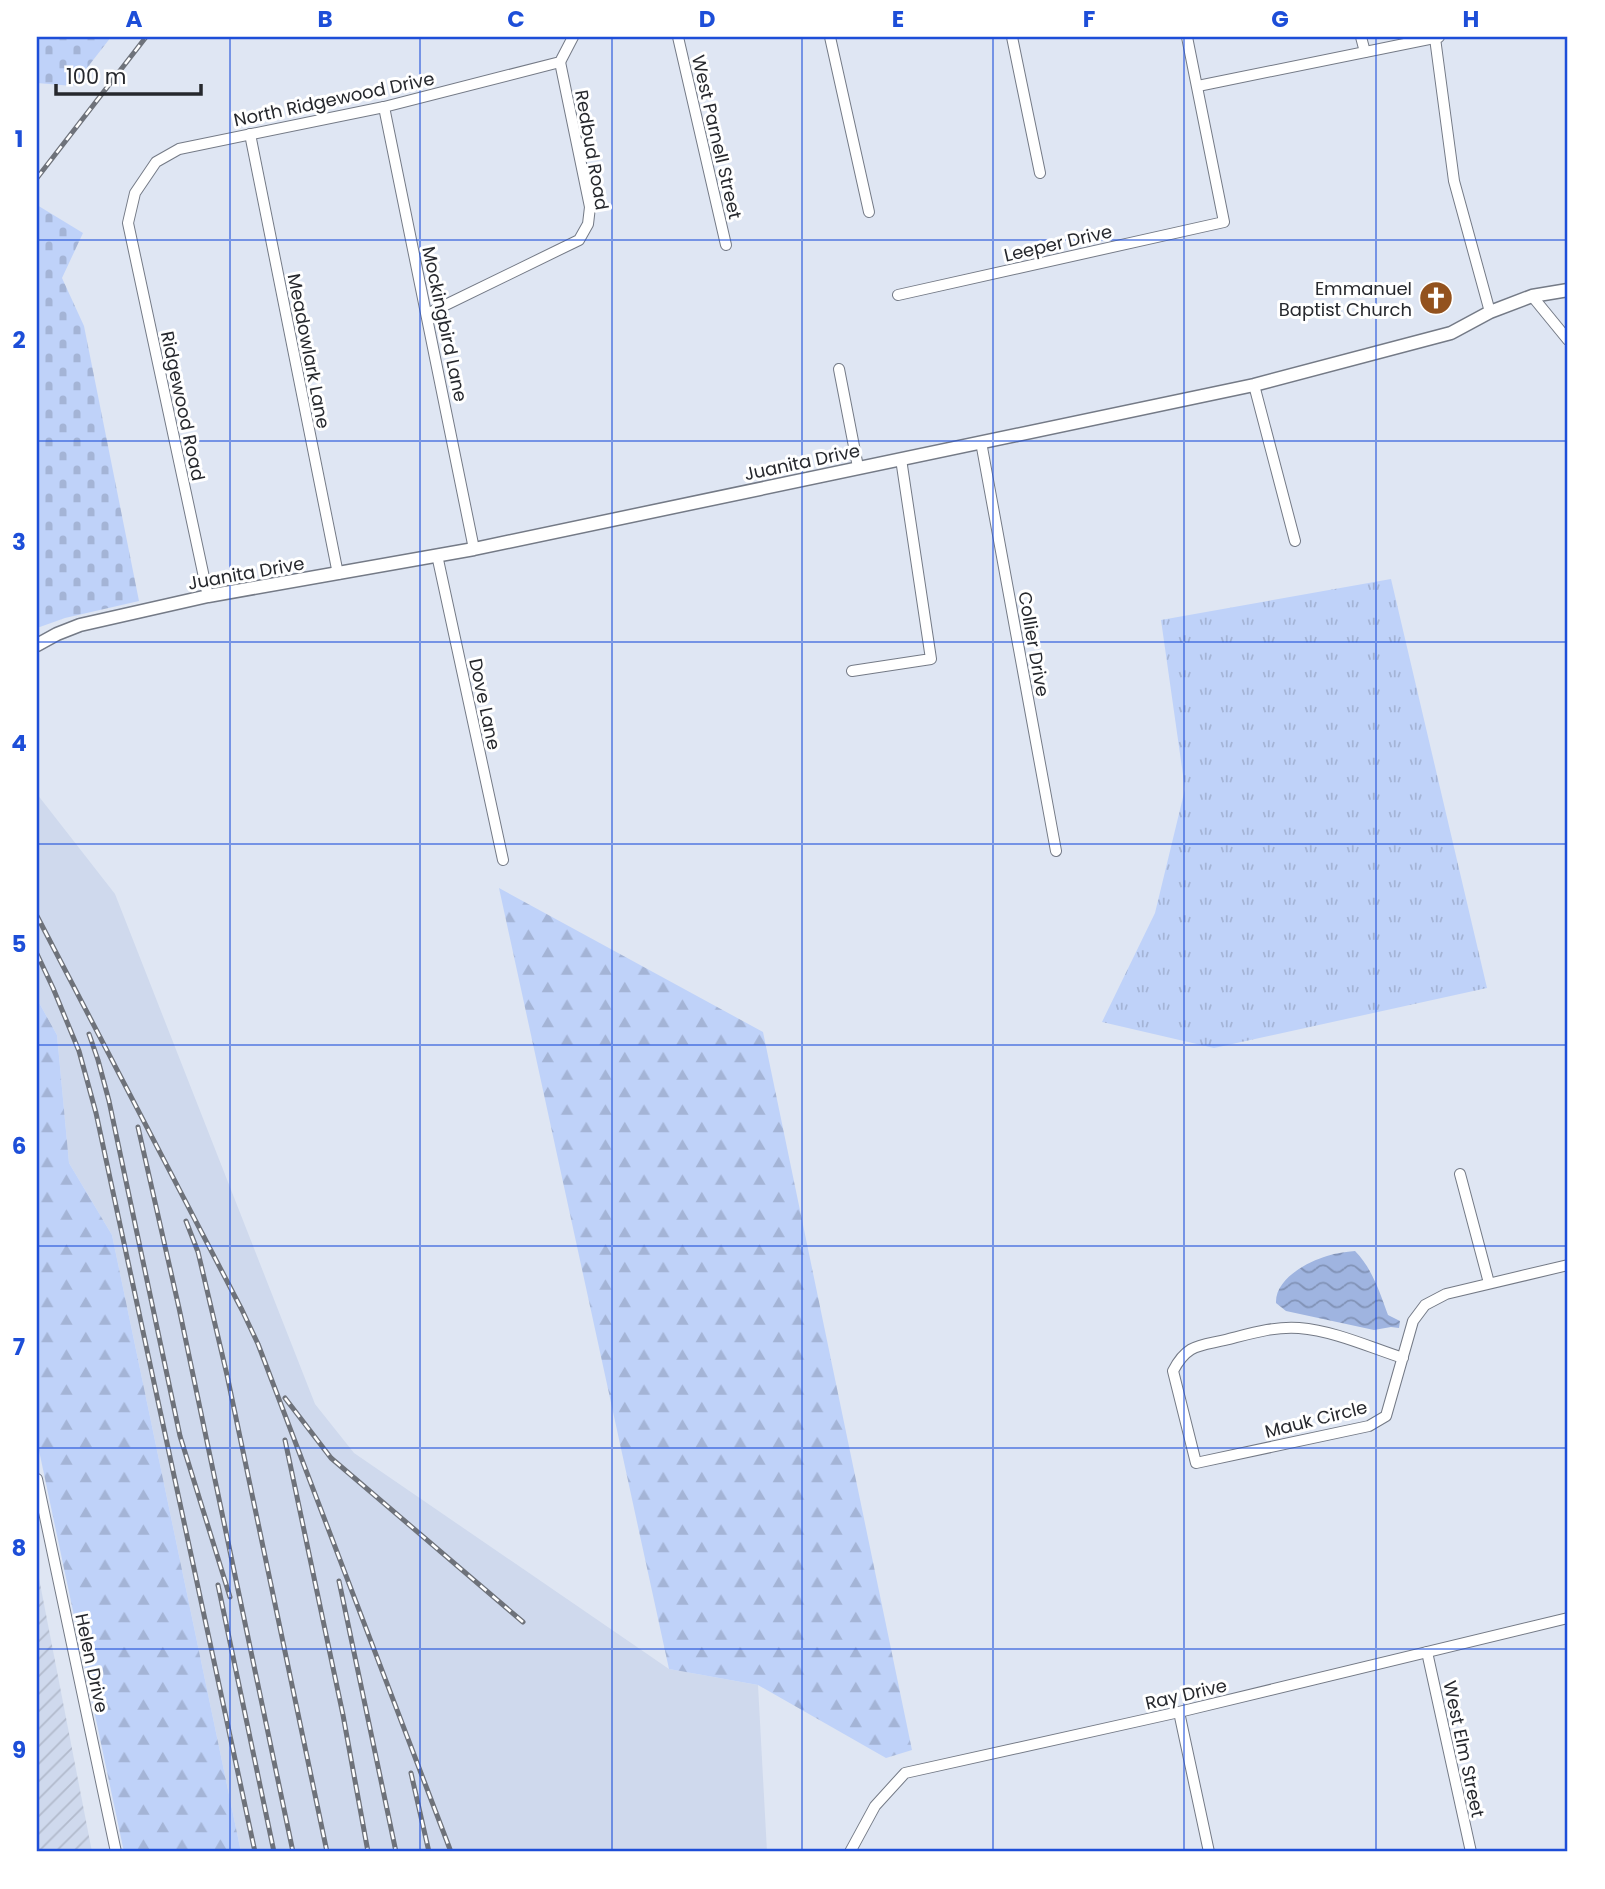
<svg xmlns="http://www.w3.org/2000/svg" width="1605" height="1889" font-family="Poppins,sans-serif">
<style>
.built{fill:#cfd9ed}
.industrial{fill:url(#industrial-furrows)}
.grass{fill:url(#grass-tufts)}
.forest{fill:url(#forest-firs)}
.cemetery{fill:url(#cemetery-stones)}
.water{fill:url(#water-waves)}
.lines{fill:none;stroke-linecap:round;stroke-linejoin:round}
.minor-casing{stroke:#747a86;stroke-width:12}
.tertiary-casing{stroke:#747a86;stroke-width:15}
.minor{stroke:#fff;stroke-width:10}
.tertiary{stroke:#fff;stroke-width:12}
.rail-casing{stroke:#6e727a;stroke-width:5}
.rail{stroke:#fff;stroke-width:2.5;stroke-dasharray:8;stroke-linecap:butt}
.grid{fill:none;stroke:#1d4ed8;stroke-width:2;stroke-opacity:0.55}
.labels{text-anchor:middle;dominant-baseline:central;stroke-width:6;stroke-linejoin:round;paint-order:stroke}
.street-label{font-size:18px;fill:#26282d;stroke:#fff}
.poi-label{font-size:18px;fill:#26282d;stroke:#fff;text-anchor:end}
.neatline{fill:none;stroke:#1d4ed8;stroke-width:2.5}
.grid-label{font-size:23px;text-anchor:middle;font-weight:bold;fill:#1d4ed8}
</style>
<defs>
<pattern id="industrial-furrows" width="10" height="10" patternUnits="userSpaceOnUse" patternTransform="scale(1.75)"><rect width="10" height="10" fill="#cfd9ed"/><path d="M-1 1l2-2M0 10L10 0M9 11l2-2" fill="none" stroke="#b2bacc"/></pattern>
<pattern id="grass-tufts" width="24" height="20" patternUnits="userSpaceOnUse" patternTransform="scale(1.75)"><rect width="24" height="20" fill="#bfd2f9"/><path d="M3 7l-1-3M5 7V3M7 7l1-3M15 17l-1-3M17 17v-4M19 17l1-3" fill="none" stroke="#a4b4d6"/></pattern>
<pattern id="forest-firs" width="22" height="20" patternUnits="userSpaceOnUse" patternTransform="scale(1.75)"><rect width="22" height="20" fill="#bfd2f9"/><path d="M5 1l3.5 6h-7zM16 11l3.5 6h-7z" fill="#a4b4d6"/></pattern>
<pattern id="cemetery-stones" width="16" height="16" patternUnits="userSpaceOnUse" patternTransform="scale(1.75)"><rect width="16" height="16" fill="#bfd2f9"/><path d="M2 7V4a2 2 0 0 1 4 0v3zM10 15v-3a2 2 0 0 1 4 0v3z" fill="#a4b4d6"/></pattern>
<pattern id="water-waves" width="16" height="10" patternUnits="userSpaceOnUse" patternTransform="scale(1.75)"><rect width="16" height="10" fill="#9fb4e0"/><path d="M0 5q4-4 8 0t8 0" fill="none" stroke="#8192b6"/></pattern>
</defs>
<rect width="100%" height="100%" fill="#dfe6f3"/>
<path class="built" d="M37 794 115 894 315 1404 354 1453 669 1669 758 1685 767 1852H241L112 1235 69 1163 57 1035 37 999Z"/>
<path class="industrial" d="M37 1568 92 1852H37Z"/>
<path class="grass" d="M1391 579 1487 988 1214 1048 1102 1022 1155 913 1185 789 1161 620Z"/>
<g class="forest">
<path d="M499 888 763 1032 912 1750 886 1758 758 1685 669 1669Z"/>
<path d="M37 999 57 1035 69 1163 112 1235 241 1852H124L37 1441Z"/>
</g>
<g class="cemetery">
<path d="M37 37H111L73 86 37 83Z"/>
<path d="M37 205 83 233 62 278 84 326 139 601 65 618 37 628Z"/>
</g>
<path class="water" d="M1355 1251C1372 1268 1380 1293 1388 1315L1400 1321 1399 1328 1391 1327 1374 1330 1286 1311 1276 1303C1275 1279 1307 1262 1327 1256 1336 1253 1346 1252 1355 1251Z"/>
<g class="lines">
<g class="minor-casing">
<g id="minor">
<path d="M678 37 726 245"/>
<path d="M830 37 869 212"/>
<path d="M1012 37 1040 173"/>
<path d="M1361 37 1365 52"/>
<path d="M1435 38 1454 181 1490 312"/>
<path d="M1198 86 1439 37"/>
<path d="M384 107 474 549"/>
<path d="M250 134 338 574"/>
<path d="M898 295 1224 222 1187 37"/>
<path d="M1532 296 1568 340"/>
<path d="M427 314 579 240 588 224 590 207 560 62"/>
<path d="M839 369 858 467"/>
<path d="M1254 385 1295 541"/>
<path d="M981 442 1056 851"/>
<path d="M437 555 503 860"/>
<path d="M208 596 128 223 135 193 156 162 179 149 384 107 560 62 573 37"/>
<path d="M852 671 931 659 901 459"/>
<path d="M1460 1174 1489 1283"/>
<path d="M1403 1358C1369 1347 1335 1331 1299 1328 1274 1326 1249 1334 1225 1340 1199 1346 1187 1344 1173 1371L1196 1463 1369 1426 1386 1416 1413 1321 1425 1305 1446 1294 1568 1265"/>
<path d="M37 1479 116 1852"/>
<path d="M1427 1652 1471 1852"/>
<path d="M1179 1712 1209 1852"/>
<path d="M850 1852 875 1806 905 1773 1179 1712 1568 1618"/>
</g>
</g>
<g class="tertiary-casing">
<path id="tertiary" d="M37 645 57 634 80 625 208 596 474 549 1254 385 1451 333 1490 312 1532 296 1568 290"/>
</g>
<use href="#minor" class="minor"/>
<use href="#tertiary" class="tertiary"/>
<g class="rail-casing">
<g id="rail">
<path d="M37 178 146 37"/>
<path d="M37 916 242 1310 258 1344 451 1852"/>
<path d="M37 954 53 988 79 1051 96 1113 255 1852"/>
<path d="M89 1034 98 1060 109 1101 180 1436 230 1597"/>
<path d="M138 1127 179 1308 293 1852"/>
<path d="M186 1221 198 1252 227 1375 327 1852"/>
<path d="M285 1398 331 1458 523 1622"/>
<path d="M285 1440 343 1715 368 1852"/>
<path d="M339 1581 396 1852"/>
<path d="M218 1585 274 1852"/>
<path d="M411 1773 429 1852"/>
</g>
</g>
<use href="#rail" class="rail"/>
</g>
<path class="grid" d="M230 37V1852M420 37V1852M612 37V1852M802 37V1852M993 37V1852M1184 37V1852M1376 37V1852M37 240H1568M37 441H1568M37 642H1568M37 844H1568M37 1045H1568M37 1246H1568M37 1448H1568M37 1649H1568"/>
<defs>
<g id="church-disc" transform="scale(1.75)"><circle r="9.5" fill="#93521e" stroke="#fff"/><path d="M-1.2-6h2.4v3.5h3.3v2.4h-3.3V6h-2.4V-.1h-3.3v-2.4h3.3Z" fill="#fff"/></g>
</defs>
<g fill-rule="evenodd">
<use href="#church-disc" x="1436" y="298"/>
</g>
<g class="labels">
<g class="street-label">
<text transform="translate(334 99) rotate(-12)">North Ridgewood Drive</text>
<text transform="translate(717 137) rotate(77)">West Parnell Street</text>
<text transform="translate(592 150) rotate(80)">Redbud Road</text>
<text transform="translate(1058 243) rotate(-13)">Leeper Drive</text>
<text transform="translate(445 324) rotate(78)">Mockingbird Lane</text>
<text transform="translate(309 351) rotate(79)">Meadowlark Lane</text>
<text transform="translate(183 406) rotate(78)">Ridgewood Road</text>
<text transform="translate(802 462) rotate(-12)">Juanita Drive</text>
<text transform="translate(246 573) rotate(-10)">Juanita Drive</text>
<text transform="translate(1034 644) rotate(80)">Collier Drive</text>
<text transform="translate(485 704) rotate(78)">Dove Lane</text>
<text transform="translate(1316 1419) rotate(-14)">Mauk Circle</text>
<text transform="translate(92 1663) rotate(78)">Helen Drive</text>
<text transform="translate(1186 1694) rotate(-13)">Ray Drive</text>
<text transform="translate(1464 1749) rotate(78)">West Elm Street</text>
</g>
<g class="poi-label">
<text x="1412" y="288">Emmanuel<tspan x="1412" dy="21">Baptist Church</tspan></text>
</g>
</g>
<rect width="1605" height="1889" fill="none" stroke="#ffffff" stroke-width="77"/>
<path d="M56 84v10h145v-10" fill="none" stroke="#26282d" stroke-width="3.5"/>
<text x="66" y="84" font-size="21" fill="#26282d" stroke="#ffffff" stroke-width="5" paint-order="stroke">100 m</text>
<rect x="38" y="38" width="1528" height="1812" class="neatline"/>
<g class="grid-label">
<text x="134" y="27">A</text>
<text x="325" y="27">B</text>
<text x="516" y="27">C</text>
<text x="707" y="27">D</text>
<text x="898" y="27">E</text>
<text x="1089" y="27">F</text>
<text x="1280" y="27">G</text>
<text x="1471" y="27">H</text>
<text x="19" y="147">1</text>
<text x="19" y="348">2</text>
<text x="19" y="550">3</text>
<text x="19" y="751">4</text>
<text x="19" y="952">5</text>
<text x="19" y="1154">6</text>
<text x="19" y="1355">7</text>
<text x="19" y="1556">8</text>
<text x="19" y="1758">9</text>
</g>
</svg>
